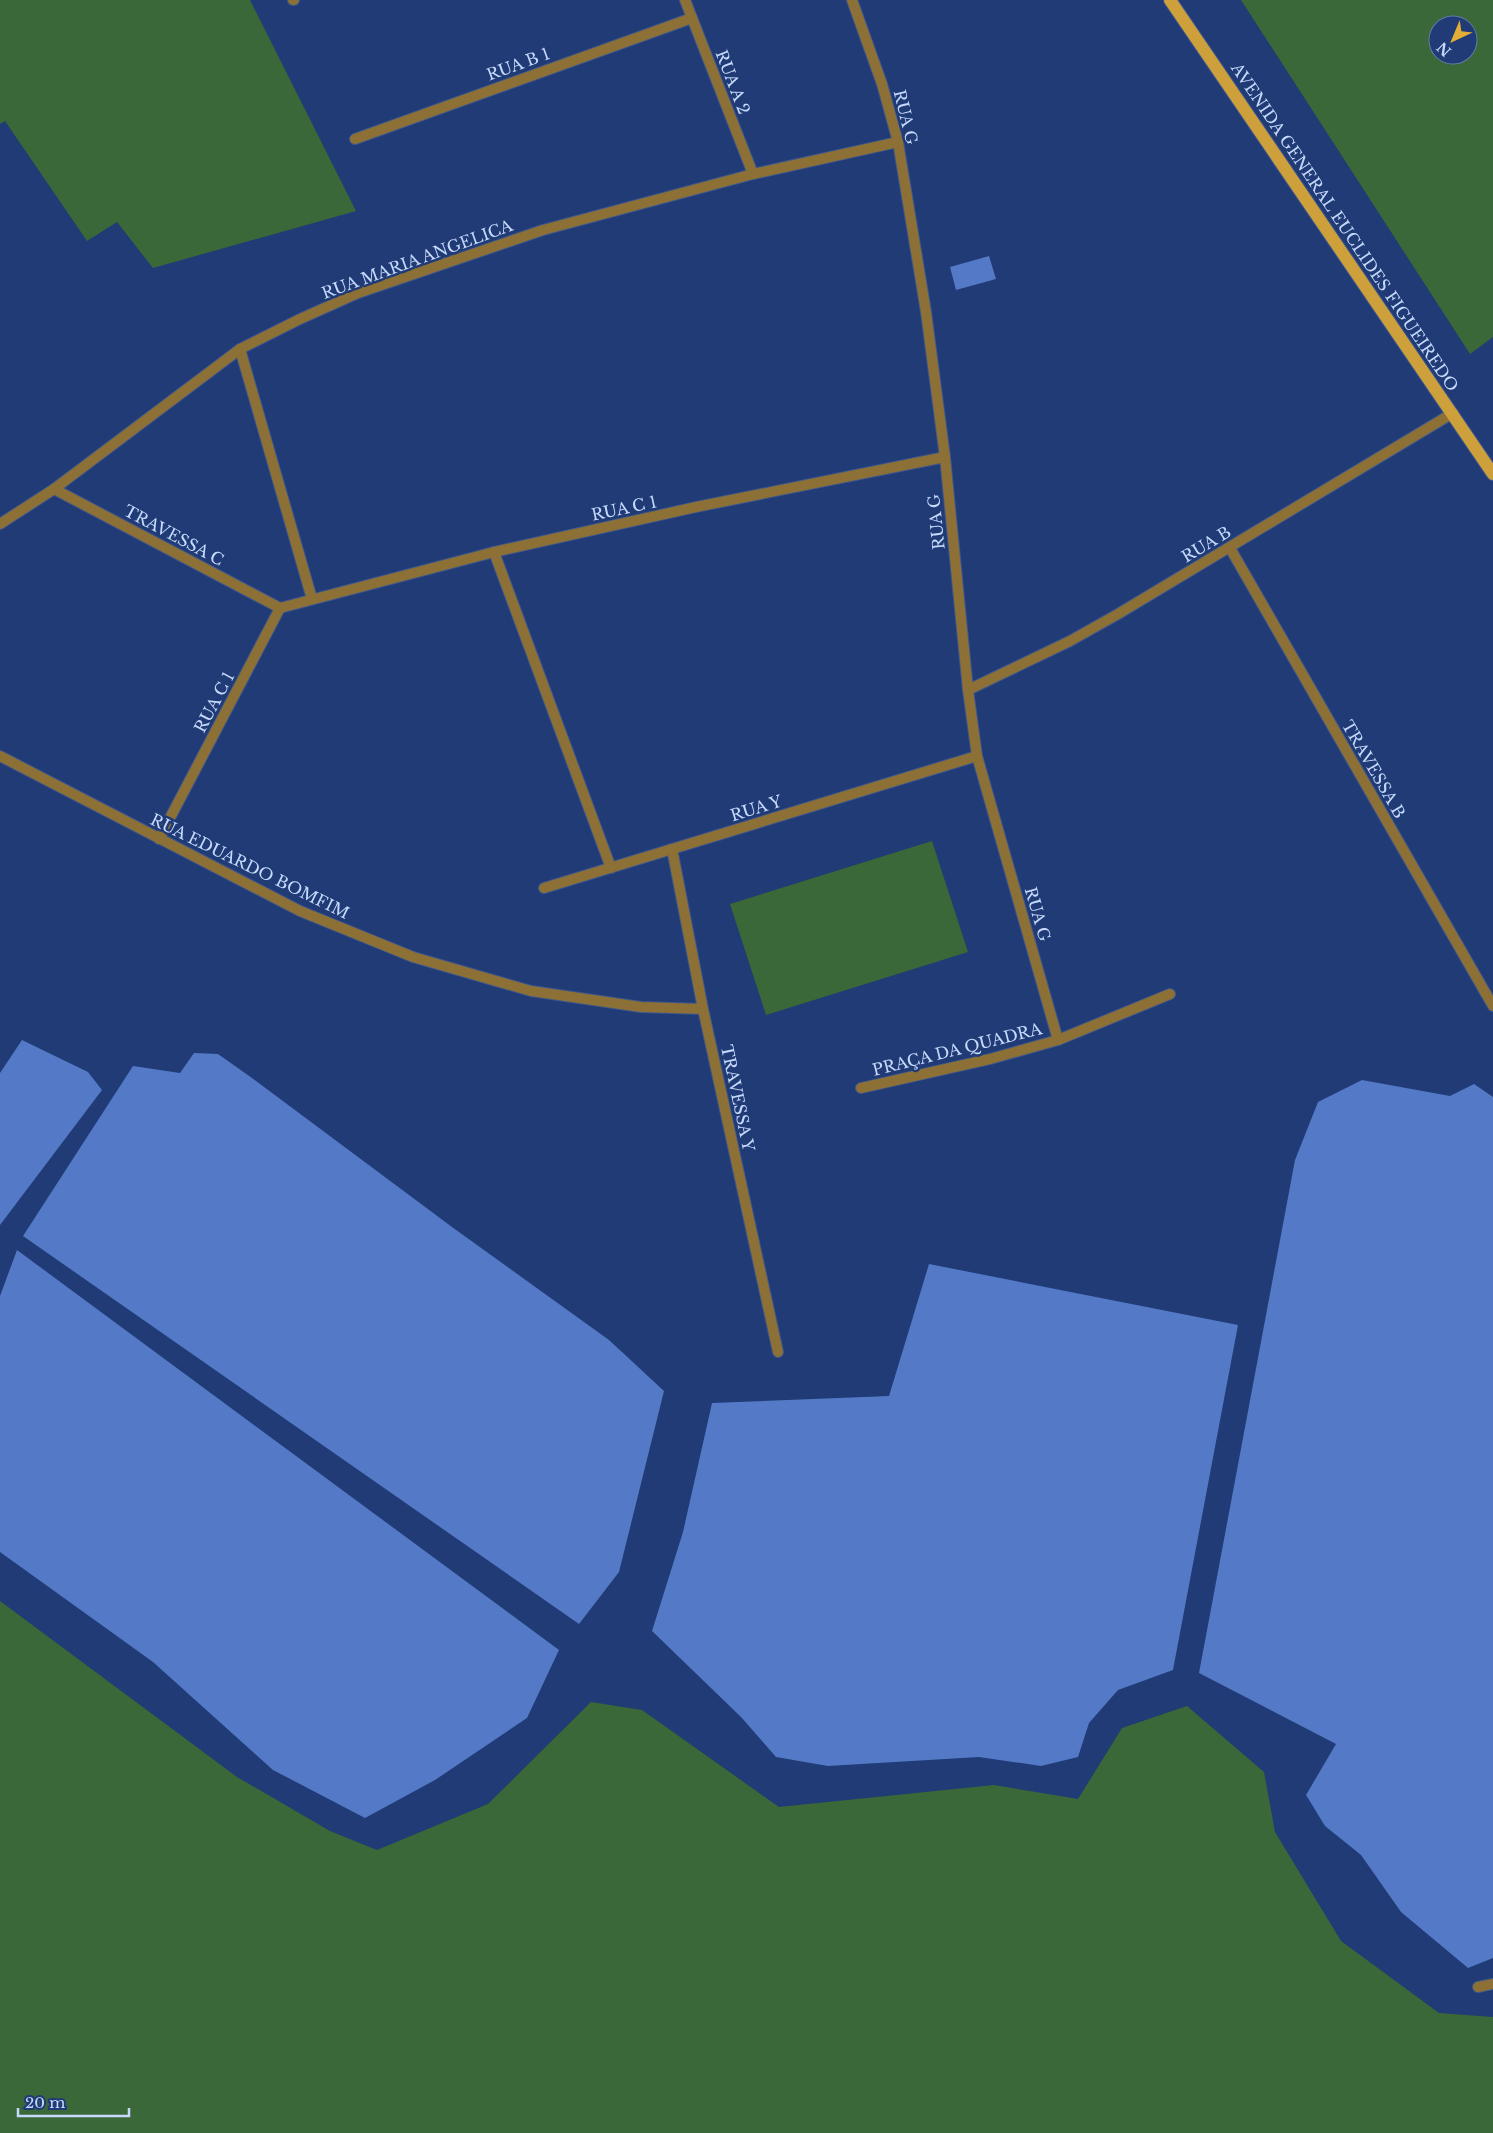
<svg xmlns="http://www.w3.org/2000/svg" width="1493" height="2133" font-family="'Libre Baskerville',serif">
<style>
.green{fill:#3a6838;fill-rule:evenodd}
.water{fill:#5379c7}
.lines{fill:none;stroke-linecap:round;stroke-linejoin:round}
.minor-casing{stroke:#3e578d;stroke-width:12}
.primary-casing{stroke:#3e578d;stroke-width:14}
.minor{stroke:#8c7035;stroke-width:10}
.primary{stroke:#cea03b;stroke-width:12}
.labels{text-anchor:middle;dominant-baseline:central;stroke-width:5;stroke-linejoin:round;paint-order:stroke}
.street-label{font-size:16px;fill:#c6d9fc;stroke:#203b75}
</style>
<rect width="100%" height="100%" fill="#203b75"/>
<g class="green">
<path d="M0 0H250L356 211 153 268 117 222 87 241 5 121 0 124Z"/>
<path d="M1241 0H1493V337L1470 354ZM1438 25H1468V55H1438Z"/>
<path d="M932 841 968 952 766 1015 730 904Z"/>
<path d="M0 1601 237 1777 330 1831 377 1850 488 1804 591 1702 642 1710 779 1807 994 1785 1078 1799 1122 1728 1187 1706 1264 1772 1275 1832 1341 1941 1439 2013 1493 2017V2133H0Z"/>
</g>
<g class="water">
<path d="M989 256 996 279 956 290 950 267Z"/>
<path d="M22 1040 88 1072 102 1090 0 1225V1073Z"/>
<path d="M194 1053 218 1054 252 1078 452 1227 609 1340 664 1391 619 1572 579 1624 23 1236 133 1066 180 1073Z"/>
<path d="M1362 1080 1450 1096 1474 1084 1493 1097V1958L1468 1968 1401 1912 1361 1855 1325 1826 1306 1795 1336 1744 1199 1673 1295 1160 1318 1102Z"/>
<path d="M17 1250 559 1650 527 1718 435 1780 365 1818 273 1770 153 1662 0 1552V1296Z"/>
<path d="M929 1264 1238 1325 1173 1670 1118 1690 1089 1723 1078 1757 1041 1766 979 1757 828 1766 776 1757 741 1717 652 1631 683 1532 712 1403 889 1396Z"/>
</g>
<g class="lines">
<g class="minor-casing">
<g id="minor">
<path d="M293 0H294"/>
<path d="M685 0 753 174"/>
<path d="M852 0 882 84 898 142 926 312 945 457 968 690 977 756 1058 1040"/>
<path d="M355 139 692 18"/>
<path d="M240 349 312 599"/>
<path d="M54 489 280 608"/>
<path d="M0 524 54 489 240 349 300 319 358 293 543 230 753 174 898 142"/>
<path d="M1230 548 1493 1006"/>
<path d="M494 552 611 868"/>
<path d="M968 690 1070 641 1118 614 1453 413"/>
<path d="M0 756 300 911 413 957 531 991 641 1007 703 1009"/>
<path d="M159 839 280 608 494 552 696 507 945 457"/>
<path d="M672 849 703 1009 778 1352"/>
<path d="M544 888 977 756"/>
<path d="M861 1088 990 1059 1058 1040 1170 994"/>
<path d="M1478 1987 1493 1984"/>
</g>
</g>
<g class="primary-casing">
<path id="primary" d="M1170 0 1493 474"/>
</g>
<use href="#minor" class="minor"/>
<use href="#primary" class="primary"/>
</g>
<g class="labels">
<g class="street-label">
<text transform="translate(518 64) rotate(-20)">RUA B 1</text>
<text transform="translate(733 82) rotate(69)">RUA A 2</text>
<text transform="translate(906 117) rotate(76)">RUA G</text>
<text transform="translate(1345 227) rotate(56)">AVENIDA GENERAL EUCLIDES FIGUEIREDO</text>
<text transform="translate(417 259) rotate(-20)">RUA MARIA ANGELICA</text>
<text transform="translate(624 508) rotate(-12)">RUA C 1</text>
<text transform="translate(936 522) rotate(-96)">RUA G</text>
<text transform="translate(174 535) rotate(28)">TRAVESSA C</text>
<text transform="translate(1206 544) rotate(-31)">RUA B</text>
<text transform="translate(214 702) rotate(-62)">RUA C 1</text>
<text transform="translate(1374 769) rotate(60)">TRAVESSA B</text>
<text transform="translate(756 808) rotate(-17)">RUA Y</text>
<text transform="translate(250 866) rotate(26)">RUA EDUARDO BOMFIM</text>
<text transform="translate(1038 914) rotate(74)">RUA G</text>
<text transform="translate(957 1049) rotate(-14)">PRAÇA DA QUADRA</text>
<text transform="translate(738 1098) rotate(78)">TRAVESSA Y</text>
</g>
</g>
<g transform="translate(1453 40) rotate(224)"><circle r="24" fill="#203b75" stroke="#627aab"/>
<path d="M0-4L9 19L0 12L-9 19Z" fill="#e3ae35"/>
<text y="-8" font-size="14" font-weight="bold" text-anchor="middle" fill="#c6d9fc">N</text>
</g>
<path d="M18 2108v8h111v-8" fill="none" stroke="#c6d9fc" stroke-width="2.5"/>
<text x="25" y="2108" font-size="15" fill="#c6d9fc" stroke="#203b75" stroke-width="4" paint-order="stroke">20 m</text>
</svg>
